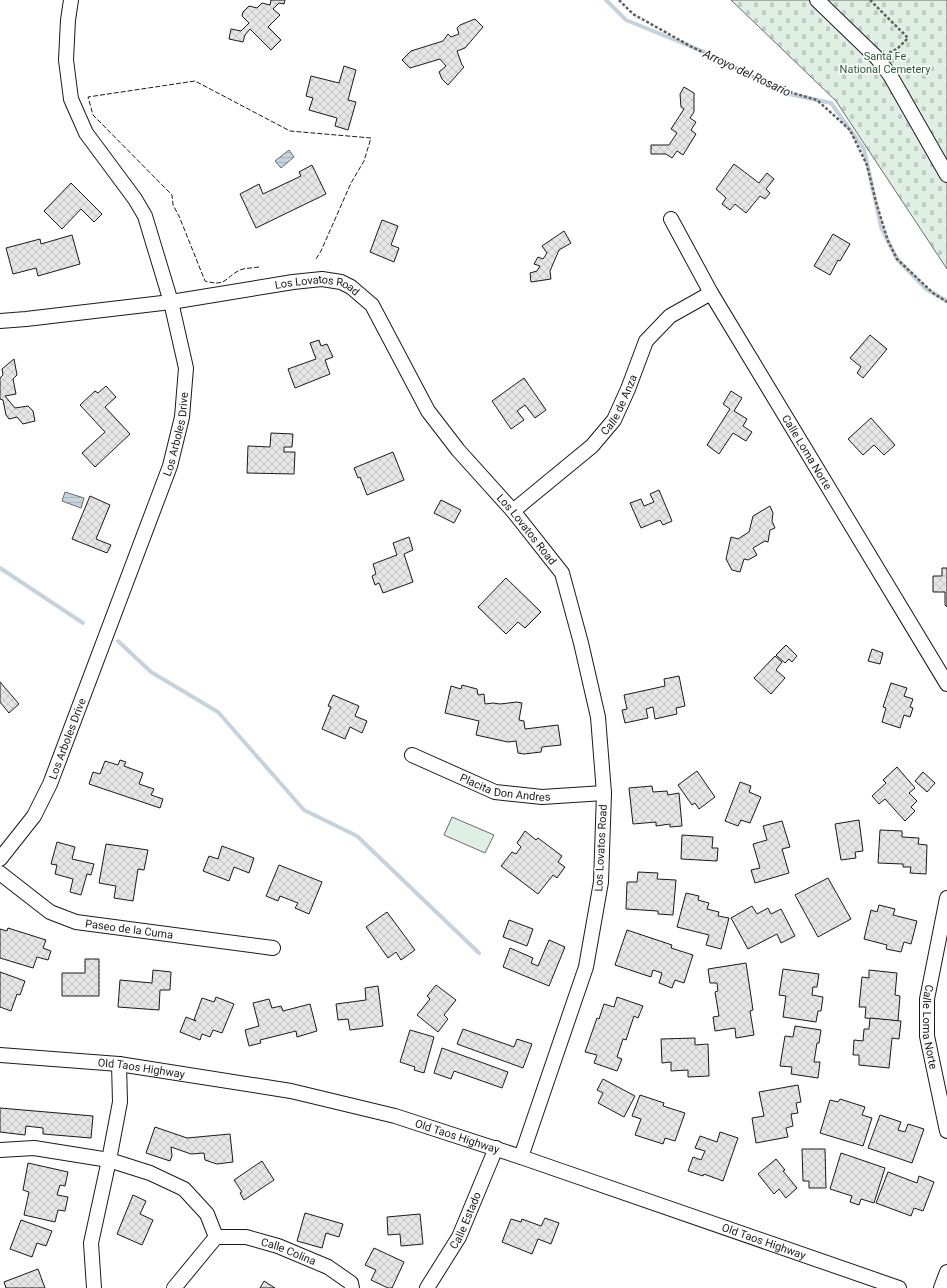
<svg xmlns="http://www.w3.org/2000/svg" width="947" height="1288" font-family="Roboto,sans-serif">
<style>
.cemetery{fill:url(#cemetery-stones);stroke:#6a6a6a}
.pitch{fill:#e0efe3;stroke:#6a6a6a}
.water{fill:url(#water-rules);stroke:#6a6a6a}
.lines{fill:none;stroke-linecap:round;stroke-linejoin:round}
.stream{stroke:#c6d2dc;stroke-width:4}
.building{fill:url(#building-cross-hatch);stroke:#1a1a1a}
.minor-casing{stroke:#1a1a1a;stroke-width:16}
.path{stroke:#5f5f5f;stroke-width:2.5;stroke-dasharray:3 2;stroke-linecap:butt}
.minor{stroke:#fff;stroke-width:14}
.fence{stroke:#1a1a1a;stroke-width:1;stroke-dasharray:5 2;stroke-linecap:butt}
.labels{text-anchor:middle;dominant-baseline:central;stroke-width:3;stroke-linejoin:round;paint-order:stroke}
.park-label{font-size:11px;fill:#2b5a34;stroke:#fff}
.street-label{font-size:11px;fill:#1a1a1a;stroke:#fff}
.water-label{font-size:12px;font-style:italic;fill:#1a1a1a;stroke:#fff}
</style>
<defs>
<pattern id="cemetery-stones" width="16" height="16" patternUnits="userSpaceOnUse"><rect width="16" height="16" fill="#e0efe3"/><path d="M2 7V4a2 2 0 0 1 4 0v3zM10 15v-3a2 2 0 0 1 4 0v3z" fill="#c0ccc2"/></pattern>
<pattern id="water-rules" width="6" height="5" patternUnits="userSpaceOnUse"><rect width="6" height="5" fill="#c6d2dc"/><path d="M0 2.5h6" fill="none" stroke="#aab4bc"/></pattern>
<pattern id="building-cross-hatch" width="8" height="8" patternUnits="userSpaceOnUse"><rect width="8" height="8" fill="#e6e6e6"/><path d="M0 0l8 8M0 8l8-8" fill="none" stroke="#c5c5c5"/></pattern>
</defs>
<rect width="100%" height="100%" fill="#fff"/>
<path class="cemetery" d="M731 0H947V269L836 101Z"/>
<path class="pitch" d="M452 817 494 835 485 853 444 835Z"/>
<g class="water">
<path d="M289 150 294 157 281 168 275 161Z"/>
<path d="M65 492 84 498 81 508 62 501Z"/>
</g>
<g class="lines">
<g class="stream">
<path d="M606 0 626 20 702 51 789 94 831 103 864 149 881 227 897 259 926 289 947 301"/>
<path d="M0 568 83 623"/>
<path d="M118 641 151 672 218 712 304 810 357 836 479 953"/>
</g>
</g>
<g class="building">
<path d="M271 0H285L284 4 279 3 273 9 280 15 268 27 281 40 271 50 250 29 245 35 243 42 229 39 231 29 241 31 249 23 242 16 243 12 249 6 257 8 262 3 270 5Z"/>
<path d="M475 19 483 27 465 48 457 51 462 65 464 67 448 85 442 79 439 72 446 66 440 59 410 68 402 60 411 51 443 41 448 34 451 37 459 34 457 28 460 25Z"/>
<path d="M344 66 356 70 348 100 356 102 348 130 335 126 337 118 309 110 313 98 306 96 311 76 339 83Z"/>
<path d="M684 87 694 93V112L690 118 696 122 691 130 696 134 683 155 677 151 672 158 666 154H651V145H669L677 133 671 129 684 109 681 107 680 94Z"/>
<path d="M734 164 759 183 767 173 774 179 766 189 770 193 765 199 760 196 746 213 735 204 730 210 722 204 726 198 716 189Z"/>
<path d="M312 165 326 194 256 228 240 194 259 184 263 194 301 176 299 172Z"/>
<path d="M71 183 102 214 94 222 81 209 62 229 44 211Z"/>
<path d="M382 220 398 226 391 245 399 248 394 262 370 252Z"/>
<path d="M564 231 571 243 559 250 550 271 551 279 531 282 530 273 537 271 540 266 534 264 538 257 543 259 547 253 542 246Z"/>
<path d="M833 234 850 244 840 261 838 260 830 275 814 266Z"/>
<path d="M72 235 80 264 38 276 36 268 13 274 6 248 40 239 41 244Z"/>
<path d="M870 335 887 349 863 378 857 373 861 367 850 358Z"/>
<path d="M319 340 321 346 327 344 333 357 325 360 330 374 295 388 288 369 316 359 310 343Z"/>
<path d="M14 359 17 375 13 379 16 394 5 396 15 408 28 406 33 411 35 421 23 424 17 417 9 419 6 415 3 400 0 399V378L3 375 2 369Z"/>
<path d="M524 378 546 410 535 418 525 405 517 411 524 420 511 429 492 401Z"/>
<path d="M106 386 116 397 105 407 130 434 95 467 82 453 105 432 80 405 95 391 98 393Z"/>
<path d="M731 391 742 398 734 411 747 419 743 426 752 432 746 441 733 433 719 454 707 445 730 409 723 404Z"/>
<path d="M871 418 895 445 884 455 874 445 863 455 848 439Z"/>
<path d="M271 433 293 434 292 447H284V452H295L294 474 247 473 248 446 270 447Z"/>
<path d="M393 452 404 480 367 495 360 477 358 478 354 468Z"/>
<path d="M659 490 672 521 663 525 660 520 641 528 630 503 641 499 644 506 654 502 650 494Z"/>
<path d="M90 496 110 505 96 539 111 545 107 553 72 539Z"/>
<path d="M441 500 461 510 454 523 434 513Z"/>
<path d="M770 506 773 513 772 521 775 528 770 530 768 542 765 541 753 548 757 555 748 560 744 559 740 572 732 570 726 559 731 537 738 539 749 532 753 516Z"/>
<path d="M409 537 413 550 404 554 413 582 383 593 379 583 375 585 372 576 376 574 373 564 397 555 393 543Z"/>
<path d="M942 568H947V607L945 605V592H933V576H942Z"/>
<path d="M506 578 541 612 525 628 518 622 506 634 478 607Z"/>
<path d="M786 645 797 656 792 662 789 659 785 663 776 655Z"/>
<path d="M872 649 883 653 880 664 868 661Z"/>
<path d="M775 656 782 662 776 670 785 678 771 694 754 678Z"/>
<path d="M679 676 685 706 676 708 677 714 655 719 653 707 646 709 648 718 625 723 622 710 627 709 624 695 665 686 664 679Z"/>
<path d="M0 682 19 704 9 713 0 702Z"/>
<path d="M891 683 907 688 904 696 913 699 910 707 913 708 910 717 904 715 900 728 882 722 886 708 883 707Z"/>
<path d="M462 685 477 689 478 695 484 694 485 704 493 703 500 704 517 702 522 703 519 720 524 721 525 729 558 725 561 745 542 747 541 752 524 754 518 753 516 741 508 742 476 735 479 721 445 713 451 686 461 689Z"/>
<path d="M333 695 359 706 355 716 367 721 362 733 350 727 345 739 322 729 331 707 328 706Z"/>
<path d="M120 760 126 762 124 766 143 773 139 784 154 789 151 795 163 799 160 808 89 784 93 772 100 774 105 761 118 765Z"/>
<path d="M897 767 915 788 909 793 917 801 911 807 915 811 905 821 885 799 879 804 872 796 886 783 883 780Z"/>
<path d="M697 771 715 797 699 809 695 803 692 805 678 785Z"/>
<path d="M923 772 935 783 927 792 915 781Z"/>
<path d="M740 782 751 786 749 792 761 797 750 823 741 820 738 826 725 821Z"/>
<path d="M652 786 653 792 667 791 668 795 679 793 682 826 670 827V824L656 826V822L633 824 629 788Z"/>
<path d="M859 820 863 851 855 852 856 858 841 860 835 824Z"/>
<path d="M782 821 790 847 782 849 789 873 755 883 751 870 760 868 753 844 767 840 763 826Z"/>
<path d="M880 830 902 831V837L919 838 918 844 927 845 926 874 910 873 911 867H903V864L878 863Z"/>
<path d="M525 831 536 840 538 838 562 856 558 862 565 867 557 878 553 875 538 894 501 866 512 852 516 854 521 847 517 843Z"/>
<path d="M682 835 713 837 712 848H718L717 861 681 859Z"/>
<path d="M57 842 75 847 72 859 94 864 91 875 87 874 81 895 70 892 73 879 55 874 57 865 51 864Z"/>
<path d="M106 844 148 850 144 870 138 869 133 901 114 898 116 886 99 883Z"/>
<path d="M222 846 254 858 249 873 234 867 229 881 203 871 209 856 218 859Z"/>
<path d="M279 865 322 882 309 914 295 908 298 903 280 896 278 901 266 896Z"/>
<path d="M638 872 658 873 657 879 676 880 673 915 658 914V911L626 909 627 882H637Z"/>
<path d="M828 878 851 919 818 937 795 895Z"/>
<path d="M686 893 699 896 698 900 709 903 707 909 719 912 718 916 729 918 721 949 706 945 709 935 677 927Z"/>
<path d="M879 905 895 909 893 915 917 921 911 944 904 942 901 952 886 949 887 945 864 939 871 910 877 912Z"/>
<path d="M752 906 757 914 768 908 771 914 781 909 795 936 781 943 777 934 748 949 731 918Z"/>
<path d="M387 912 415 950 401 960 396 952 388 958 366 927Z"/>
<path d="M509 920 533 929 527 946 503 937Z"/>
<path d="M8 928 46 940 43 948 51 951 48 960 37 957 33 968 0 958V929L7 931Z"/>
<path d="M627 930 672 945 671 948 693 955 684 983 675 980 672 988 659 983 662 973 653 970 651 977 615 965Z"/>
<path d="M549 940 565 947 549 986 503 967 510 948 533 958 531 963 538 966Z"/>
<path d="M85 959H99V996H62V973H85Z"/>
<path d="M746 963 753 1010 750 1011 754 1035 736 1038 735 1028 715 1031 713 1017 719 1016 715 992 718 991 717 983H710L708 969Z"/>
<path d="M783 969 819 974 817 987H813L812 995 823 997 821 1011H818L816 1022 783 1017 786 996 779 995Z"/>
<path d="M153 970 171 972 170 990H160L159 1010 118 1007 120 980 152 983Z"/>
<path d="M869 970 897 973 895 995 900 996 898 1021 865 1018 866 1007H859L862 977 869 978Z"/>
<path d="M0 972 25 981 20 995 17 994 11 1011 0 1007Z"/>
<path d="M436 985 456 1000 444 1015 448 1019 438 1032 417 1015 430 999 427 996Z"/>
<path d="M378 986 383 1026 350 1030 348 1019 338 1020 336 1004 366 1000 365 988Z"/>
<path d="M216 997 234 1004 222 1033 213 1030 210 1037 202 1034 200 1040 180 1032 186 1017 196 1021 194 1020 202 998 214 1002Z"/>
<path d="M617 997 643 1006 638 1018 634 1016 626 1040 623 1039 617 1057 622 1059 617 1071 594 1063 597 1055 585 1052 597 1018 599 1019 604 1004 614 1007Z"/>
<path d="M269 999 272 1008 281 1006 283 1011 310 1004 317 1031 297 1037 296 1031 260 1040 261 1043 249 1046 245 1030 259 1026 253 1003Z"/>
<path d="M870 1018 901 1021 899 1039 892 1038 889 1068 859 1065V1055H853L854 1040 863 1041 864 1029H869Z"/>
<path d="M795 1026 821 1030 819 1043H817L814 1062H820L818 1078 791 1074 792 1067 780 1066 785 1036 793 1037Z"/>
<path d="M463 1029 514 1047 517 1039 532 1044 523 1068 457 1044Z"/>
<path d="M410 1030 434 1037 424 1073 414 1070 415 1067 400 1062Z"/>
<path d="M695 1038V1045L708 1044 709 1076 688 1077V1070L671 1071V1062L662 1063 661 1039Z"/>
<path d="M442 1048 508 1072 502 1088 454 1071 451 1079 434 1073Z"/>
<path d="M603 1079 635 1096 624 1117 598 1103 603 1093 597 1090Z"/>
<path d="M798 1085 801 1102 796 1103 798 1113 791 1114 793 1126 786 1128 788 1137 756 1143 752 1118 764 1116 759 1092Z"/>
<path d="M640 1095 664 1103 663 1106 685 1113 675 1141 665 1138 663 1144 635 1135 641 1119 632 1116Z"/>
<path d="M840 1099 865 1107 862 1115 872 1118 863 1146 820 1133 830 1100 838 1102Z"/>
<path d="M0 1108 93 1116 91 1138 43 1134V1128L26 1126 25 1135 0 1132Z"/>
<path d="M880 1115 901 1122 898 1130 905 1132 908 1124 924 1129 912 1163 868 1148Z"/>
<path d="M155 1127 187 1138 230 1134 233 1162 217 1164 205 1160 204 1153 191 1154 171 1147 172 1156 170 1161 146 1153Z"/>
<path d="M720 1132 738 1138 723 1181 704 1174 703 1176 688 1171 693 1157 701 1160 705 1151 695 1148 700 1136 717 1142Z"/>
<path d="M802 1149H825L826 1188H809V1181H803Z"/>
<path d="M841 1153 885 1168 874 1203 861 1199 859 1205 850 1202 852 1196 830 1189Z"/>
<path d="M776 1159 785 1170 783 1171 797 1188 786 1198 779 1189 774 1194 758 1174Z"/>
<path d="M262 1161 274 1180 244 1200 240 1193 242 1192 234 1180Z"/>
<path d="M28 1163 68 1172 65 1186 60 1185 57 1195 68 1197 65 1211 58 1210 55 1222 24 1215 29 1192 23 1190Z"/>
<path d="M888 1172 917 1183 919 1176 934 1182 923 1211 914 1208 911 1216 876 1203Z"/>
<path d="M133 1195 146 1201 140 1214 153 1220 142 1245 117 1234Z"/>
<path d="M305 1213 343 1224 339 1237 326 1233 322 1248 297 1241Z"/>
<path d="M420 1214 423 1244 401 1246 400 1234 388 1235 387 1217Z"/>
<path d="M545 1218 559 1223 551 1244 538 1239 532 1254 502 1242 511 1219 521 1222 522 1219 541 1226Z"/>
<path d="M21 1220 52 1231 46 1246 37 1243 32 1257 10 1249Z"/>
<path d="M374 1248 404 1262 392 1288H388L371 1280 376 1270 365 1265Z"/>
<path d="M38 1269 45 1288H6L4 1282Z"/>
<path d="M264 1281 275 1288H260Z"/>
</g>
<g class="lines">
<g class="minor-casing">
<g id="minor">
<path d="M817 0 877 58 890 75 947 175"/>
<path id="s1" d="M671 219 711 293 947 684"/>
<path id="s2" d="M0 321 26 319 171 302 293 282 322 279 341 282 351 287 372 305 428 411 458 450 513 511 562 573 581 643 598 717 604 793 601 882 586 967 521 1157"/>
<path id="s3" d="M513 511 592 446 614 420 628 389 646 341 670 316 711 293"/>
<path id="s4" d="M412 755 495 792 542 797 604 793"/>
<path id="s5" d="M0 859 34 816 50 784 170 466 182 417 186 368 171 302 145 216 135 199 86 133 71 99 66 60 68 20 71 0"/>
<path id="s6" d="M0 873 50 912 76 922 273 948"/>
<path id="s7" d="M947 898 927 999V1036L947 1131"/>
<path id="s8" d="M0 1055 119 1064 291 1091 395 1116 521 1157 899 1288"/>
<path d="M0 1150 34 1148 109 1160 150 1173 184 1189 207 1214 216 1237"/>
<path d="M94 1288 91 1243 109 1160 120 1102 119 1064"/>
<path id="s9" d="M174 1288 216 1237H246L278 1246 328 1267 351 1283 352 1288"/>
<path id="s10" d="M427 1288 459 1237 496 1148"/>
<path d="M941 1288 947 1272"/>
</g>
</g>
<g class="path">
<path d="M619 0 633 14 692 47 776 88 817 100 850 130 867 165 876 202 888 241 897 259 933 293 947 302"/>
<path d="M870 0 908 38 897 49 888 53"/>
</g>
<use href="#minor" class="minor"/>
<path class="fence" d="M259 267C253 268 245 268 240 270 224 278 227 287 205 281L179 216 173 205 172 195 93 115 88 97 195 81 290 131 371 138 364 161 351 183 321 251 316 259"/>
</g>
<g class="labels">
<g class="park-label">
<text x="885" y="56">Santa Fe<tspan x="885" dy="13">National Cemetery</tspan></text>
</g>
<g class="street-label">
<text stroke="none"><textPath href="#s2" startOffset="321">Los Lovatos Road</textPath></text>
<text stroke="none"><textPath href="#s3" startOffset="152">Calle de Anza</textPath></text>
<text stroke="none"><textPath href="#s5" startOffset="463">Los Arboles Drive</textPath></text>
<text stroke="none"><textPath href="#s1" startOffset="270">Calle Loma Norte</textPath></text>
<text stroke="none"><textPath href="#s2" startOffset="657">Los Lovatos Road</textPath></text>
<text stroke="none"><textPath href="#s5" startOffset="139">Los Arboles Drive</textPath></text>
<text stroke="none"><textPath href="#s4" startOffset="100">Placita Don Andres</textPath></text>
<text transform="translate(601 848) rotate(-87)">Los Lovatos Road</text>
<text stroke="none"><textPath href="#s6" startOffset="145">Paseo de la Cuma</textPath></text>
<text stroke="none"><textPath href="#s7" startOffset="131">Calle Loma Norte</textPath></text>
<text stroke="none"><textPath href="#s8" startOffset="142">Old Taos Highway</textPath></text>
<text stroke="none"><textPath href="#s8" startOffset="466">Old Taos Highway</textPath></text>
<text stroke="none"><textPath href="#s10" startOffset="78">Calle Estado</textPath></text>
<text stroke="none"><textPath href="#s8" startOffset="790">Old Taos Highway</textPath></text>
<text stroke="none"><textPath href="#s9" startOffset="141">Calle Colina</textPath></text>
</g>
<g class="water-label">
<text transform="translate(747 73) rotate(25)">Arroyo del Rosario</text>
</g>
</g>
</svg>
